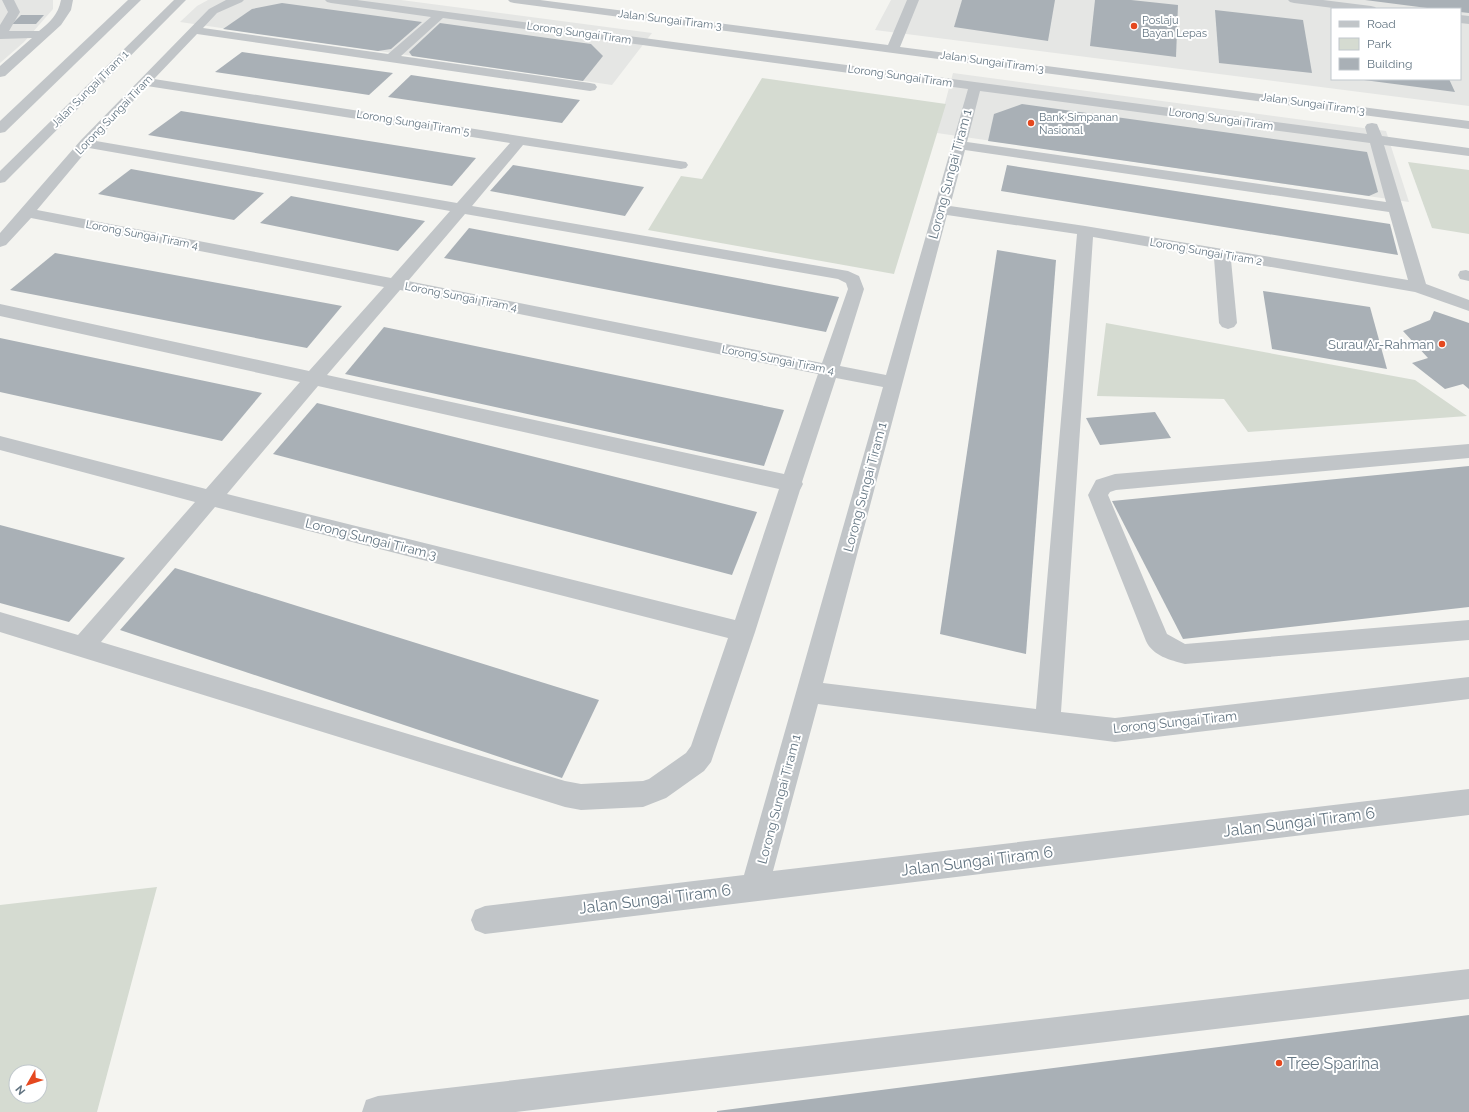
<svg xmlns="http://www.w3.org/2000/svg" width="1469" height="1112" font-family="Raleway,sans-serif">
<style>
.built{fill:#e5e6e4;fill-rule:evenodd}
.green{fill:#d5dbd1;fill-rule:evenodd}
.building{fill:#a9b0b6}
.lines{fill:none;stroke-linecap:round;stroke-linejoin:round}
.minor{fill:#c1c5c8;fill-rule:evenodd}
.poi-dot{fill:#e5481f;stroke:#fff;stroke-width:1.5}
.labels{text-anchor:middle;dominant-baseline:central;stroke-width:4;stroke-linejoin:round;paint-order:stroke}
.far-street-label{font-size:11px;fill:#637582;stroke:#fff}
.far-poi-label{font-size:11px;fill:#637582;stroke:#fff;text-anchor:start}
.street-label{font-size:13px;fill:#637582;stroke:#fff}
.poi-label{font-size:13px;fill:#637582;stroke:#fff;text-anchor:end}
.near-street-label{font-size:16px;fill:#637582;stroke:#fff}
.near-poi-label{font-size:16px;fill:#637582;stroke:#fff;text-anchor:start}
</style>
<rect width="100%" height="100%" fill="#f4f4f0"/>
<g class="built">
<path d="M0 0H53V9L24 42 0 63Z"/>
<path d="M208 0H401L652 33 612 85 180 22 197 6Z"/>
<path d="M891 0H1469V106L875 30ZM1332 9H1460V79H1332Z"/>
<path d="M953 73 1386 131 1409 202 937 133Z"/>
</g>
<g class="green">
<path d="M762 78 946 104 894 274 648 230 681 176 702 179Z"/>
<path d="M1408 162 1469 170V234L1432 228Z"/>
<path d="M1106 323 1415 380 1467 416 1248 432 1224 399 1097 396Z"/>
<path d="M157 887 97 1112H0V905ZM16 1072H40V1096H16Z"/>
</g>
<g class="building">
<path d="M962 0H1055L1048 41 954 27Z"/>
<path d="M1095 0H1131L1178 5 1176 57 1090 46Z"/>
<path d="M1365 0H1469V13L1460 12V9H1435Z"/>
<path d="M282 3 422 22 391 49 378 51 223 29 252 9Z"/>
<path d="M1215 10 1303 20 1312 73 1219 63Z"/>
<path d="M21 15H44L36 24H12Z"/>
<path d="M440 23 591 44 603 56 583 81 412 56 409 52Z"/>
<path d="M242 52 393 73 369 95 215 72Z"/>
<path d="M411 75 580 100 562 123 388 97Z"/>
<path d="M1364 79H1449L1455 92 1364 80Z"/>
<path d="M1022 104 1367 152 1378 192 1369 196 988 141 994 114Z"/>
<path d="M181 111 476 158 452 186 148 135Z"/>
<path d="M513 165 644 187 625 216 490 191Z"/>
<path d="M1007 165 1390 224 1398 255 1001 191Z"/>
<path d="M131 169 264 193 234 220 98 194Z"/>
<path d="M291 196 425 221 398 251 260 223Z"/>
<path d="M469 228 839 297 826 332 444 258Z"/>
<path d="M997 250 1056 260 1026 654 940 634Z"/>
<path d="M55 253 342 306 307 348 10 290Z"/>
<path d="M1263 291 1370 307 1387 369 1272 349Z"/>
<path d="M1434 311 1469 323V389L1463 384 1445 389 1412 363 1428 358 1403 331 1430 320Z"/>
<path d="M384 327 784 410 764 466 345 374Z"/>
<path d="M0 338 262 393 222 441 0 392Z"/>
<path d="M317 403 757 512 732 575 273 454Z"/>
<path d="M1155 412 1171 438 1100 445 1086 418Z"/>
<path d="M1469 466V607L1183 639 1112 501Z"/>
<path d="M0 525 125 558 69 622 0 603Z"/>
<path d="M175 568 599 700 562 778 120 630Z"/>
<path d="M1469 1015V1112H717V1111Z"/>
</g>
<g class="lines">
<g class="minor">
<path d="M2 0H14L20 12 9 31H39C50 22 58 15 61 0H73L71 10 61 25 5 76 0 77V66L32 38 0 39V25L8 12Z"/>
<path d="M128 0H141L5 132 0 133V121Z"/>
<path d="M174 0H186L5 182 0 183V171Z"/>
<path d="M226 0H244L242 2 217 13 203 28 388 54 431 17 331 3 327 2 325 0H357L1367 134 1365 127 1367 124 1372 123 1377 124 1382 136 1469 148V156L1384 145 1426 284 1469 300V311L1415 292 1231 260 1237 323 1234 327 1228 329 1222 327 1219 323 1214 258 1093 237 1061 712 1115 718 1469 677V699L1115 742 818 704 773 871 1469 789V815L485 934 475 930 471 920 475 910 485 906 744 875 883 387 836 378 802 482 803 484 800 490 755 632 711 762 704 771 666 798 643 807 581 810 565 807 0 632V612L78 635 195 502 0 450V436L206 489 300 382 0 316V304L309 371 384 287 31 218 6 245 0 247V233L81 140 209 9ZM443 18 968 89 886 375 840 366 864 289 859 276 848 271 472 206 523 145 681 169 686 168 688 165 686 162 154 79 197 34 590 91 595 90 597 87 595 84 590 83 401 56ZM147 86 510 143 457 203 96 141ZM980 91 1370 143 1386 202 967 142ZM89 148 450 211 391 278 37 210ZM965 150 1389 212 1408 280 1085 226 950 206ZM465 214 838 279 846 283 848 289 822 363 408 281ZM947 215 1077 234 1036 709 823 683ZM400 290 818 374 784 474 327 375ZM318 386 779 489 735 620 227 494ZM215 507 728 638 691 746 686 753 649 779 643 781 581 784 565 781 101 642Z"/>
<path d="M508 0H540L888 45 907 0H919L900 47 1469 121V129L514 3 510 2Z"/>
<path d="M1288 0H1323L1371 6 1375 7 1377 9H1341L1294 3 1290 2Z"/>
<path d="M1460 15 1469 16V24L1460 23Z"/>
<path d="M1466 270 1469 271V281L1460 279 1458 275 1460 271Z"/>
<path d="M1469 444V458L1116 490 1110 492 1108 495 1167 634 1185 644 1469 620V640L1185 664C1170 660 1153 656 1146 641L1088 495 1096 480 1115 474Z"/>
<path d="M1469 969V999L516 1112H362L366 1100 378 1096Z"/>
</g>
</g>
<g class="poi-dot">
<circle cx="1134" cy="26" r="4"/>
<circle cx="1031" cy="123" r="4"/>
<circle cx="1442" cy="344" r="4"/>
<circle cx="1279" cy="1063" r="4"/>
</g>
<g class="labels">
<g class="far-street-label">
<text transform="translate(670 20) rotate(7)">Jalan Sungai Tiram 3</text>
<text transform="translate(579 33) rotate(8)">Lorong Sungai Tiram</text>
<text transform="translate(992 62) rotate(8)">Jalan Sungai Tiram 3</text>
<text transform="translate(900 76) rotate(8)">Lorong Sungai Tiram</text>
<text transform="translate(90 89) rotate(-45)">Jalan Sungai Tiram 1</text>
<text transform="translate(1313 104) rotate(8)">Jalan Sungai Tiram 3</text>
<text transform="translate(114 115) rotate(-46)">Lorong Sungai Tiram</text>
<text transform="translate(1221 119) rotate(8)">Lorong Sungai Tiram</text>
<text transform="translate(413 123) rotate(9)">Lorong Sungai Tiram 5</text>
<text transform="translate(142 235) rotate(11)">Lorong Sungai Tiram 4</text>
<text transform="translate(1206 252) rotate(10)">Lorong Sungai Tiram 2</text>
<text transform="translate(461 297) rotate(11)">Lorong Sungai Tiram 4</text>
<text transform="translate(778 360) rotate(11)">Lorong Sungai Tiram 4</text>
</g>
<g class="far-poi-label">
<text x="1142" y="20">Poslaju<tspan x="1142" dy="13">Bayan Lepas</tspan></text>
<text x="1039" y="117">Bank Simpanan<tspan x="1039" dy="13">Nasional</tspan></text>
</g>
<g class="street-label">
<text transform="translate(950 174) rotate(-75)">Lorong Sungai Tiram 1</text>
<text transform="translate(865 487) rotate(-75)">Lorong Sungai Tiram 1</text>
<text transform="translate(371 539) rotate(14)">Lorong Sungai Tiram 3</text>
<text transform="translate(1175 722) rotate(-6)">Lorong Sungai Tiram</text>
<text transform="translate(779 799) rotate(-75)">Lorong Sungai Tiram 1</text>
</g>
<g class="poi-label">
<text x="1434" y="344">Surau Ar-Rahman</text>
</g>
<g class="near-street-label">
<text transform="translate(1299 822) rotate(-7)">Jalan Sungai Tiram 6</text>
<text transform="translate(977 861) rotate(-7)">Jalan Sungai Tiram 6</text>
<text transform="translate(655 899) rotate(-7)">Jalan Sungai Tiram 6</text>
</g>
<g class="near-poi-label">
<text x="1287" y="1063">Tree Sparina</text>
</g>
</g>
<rect x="1331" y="8" width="130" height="72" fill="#ffffff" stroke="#c1c8cd"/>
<rect x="1339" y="21" width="20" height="6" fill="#c1c5c8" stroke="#c1c8cd"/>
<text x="1367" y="28" font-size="12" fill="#637582">Road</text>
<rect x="1339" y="38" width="20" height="12" fill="#d5dbd1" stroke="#c1c8cd"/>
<text x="1367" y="48" font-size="12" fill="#637582">Park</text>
<rect x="1339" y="58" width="20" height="12" fill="#a9b0b6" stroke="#c1c8cd"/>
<text x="1367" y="68" font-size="12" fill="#637582">Building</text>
<g transform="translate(28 1084) rotate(231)"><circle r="19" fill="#ffffff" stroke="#c1c8cd"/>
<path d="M0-3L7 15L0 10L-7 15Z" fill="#e5481f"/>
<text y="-6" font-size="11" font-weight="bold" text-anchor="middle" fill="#637582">N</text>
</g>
</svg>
